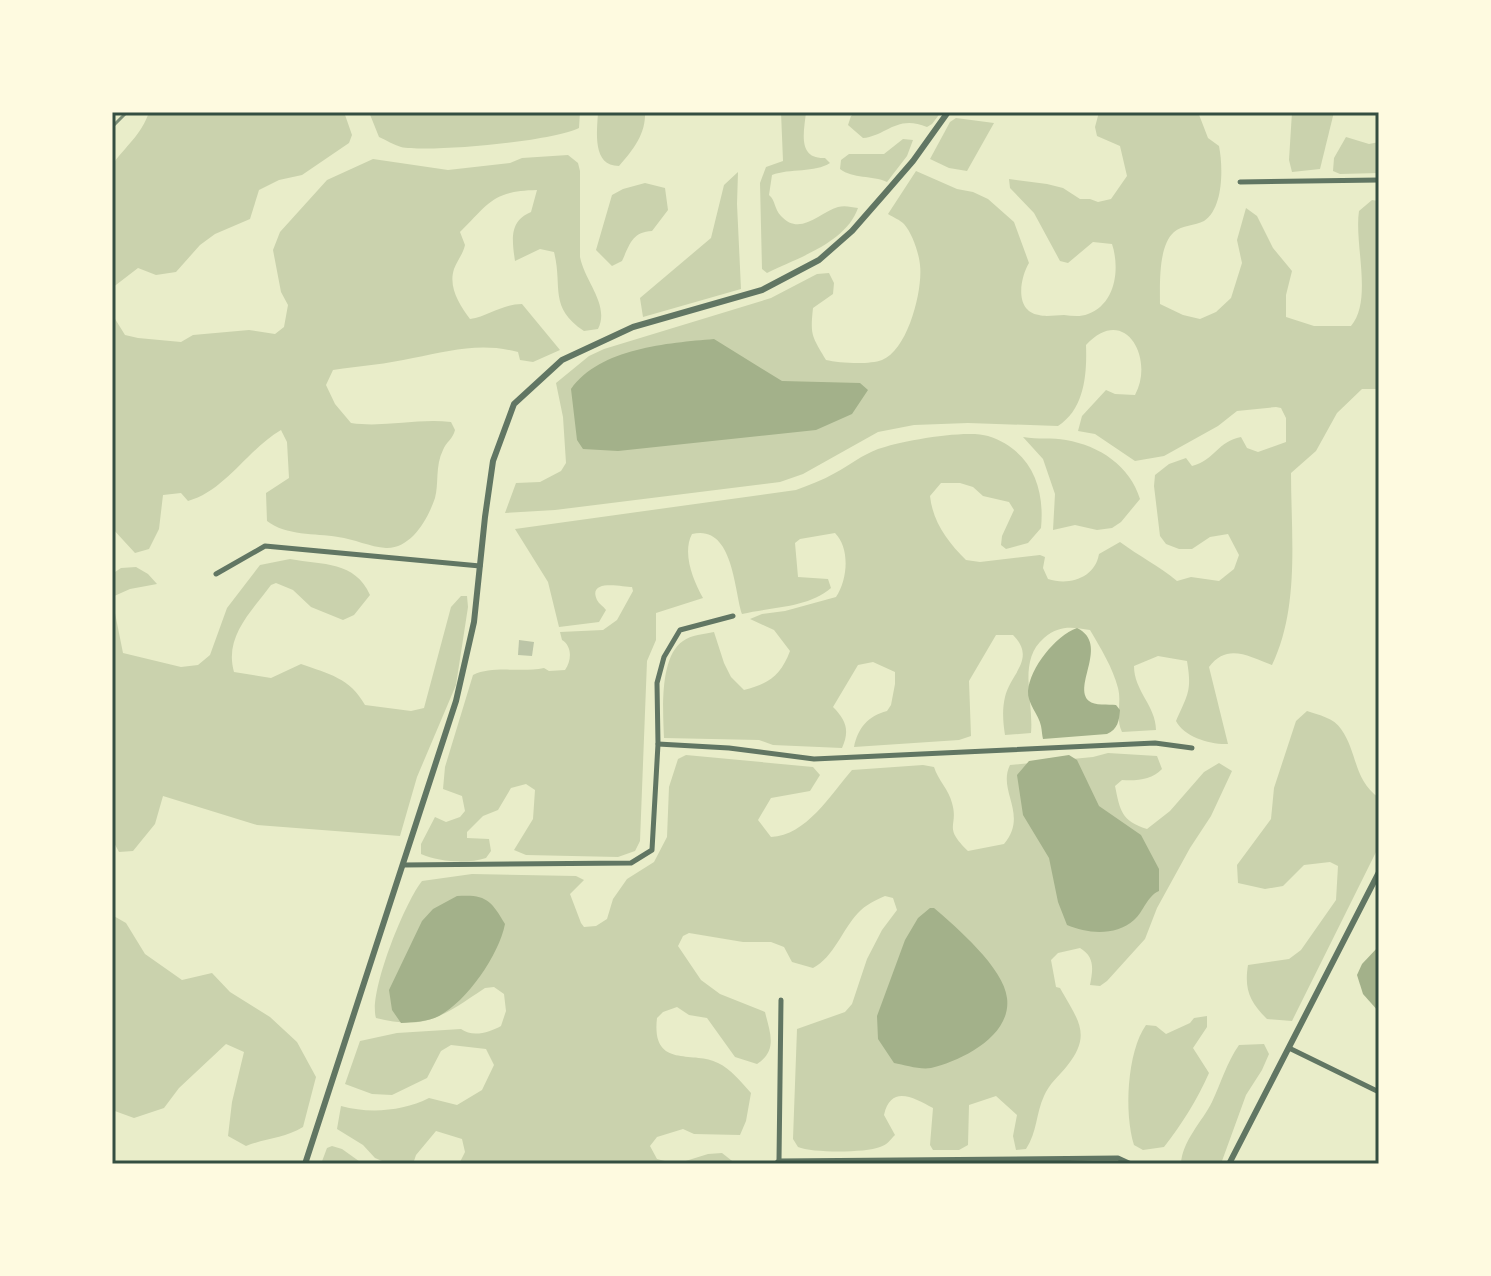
<svg xmlns="http://www.w3.org/2000/svg" width="1491" height="1276" font-family="'Source Sans 3',sans-serif">
<style>
.green{fill:#cad2ad}
.water{fill:#a3b18a}
.building{fill:#bcc5a7}
.lines{fill:none;stroke-linecap:round;stroke-linejoin:round}
.minor{stroke:#617663;stroke-width:5}
.tertiary{stroke:#617663;stroke-width:6}
.rail{stroke:#7c8e77;stroke-width:3}
.neatline{fill:none;stroke:#344e41;stroke-width:3}
</style>
<rect width="100%" height="100%" fill="#e9edc9"/>
<g class="green">
<path d="M149 112H344L352 135 349 143 302 175 279 180 259 190 250 219 215 234 200 245 176 272 156 275 138 268 112 288V165C125 147 142 134 149 112Z"/>
<path d="M369 112H580L579 128C555 141 429 153 401 147 394 145 386 140 379 137Z"/>
<path d="M598 112H645C646 134 633 150 619 166 592 166 597 132 598 112Z"/>
<path d="M781 112H806C804 132 797 159 825 158L830 163C815 173 790 168 772 175L769 195C776 201 774 209 781 216 800 237 820 212 838 207 845 205 851 207 858 208 846 243 797 258 767 273L762 269 760 183 766 167 783 161Z"/>
<path d="M856 112H941L932 124 927 127C897 114 886 136 863 138L848 125 851 116Z"/>
<path d="M1099 112H1198L1208 138 1219 146C1223 166 1224 208 1204 221 1195 226 1182 225 1174 232 1158 246 1160 285 1160 304L1183 315 1200 319 1216 312 1231 298 1242 263 1237 240 1246 208 1257 216 1273 248 1292 271 1286 295V317L1314 326H1351C1373 300 1354 244 1359 211L1372 200 1379 201V389H1362L1337 413 1316 451 1291 473C1291 535 1300 607 1272 665 1248 656 1227 643 1209 667L1228 744C1211 745 1184 737 1176 721 1188 694 1192 691 1187 661L1158 656 1134 666C1134 691 1156 706 1156 730L1122 732C1115 718 1122 703 1118 688 1113 668 1100 647 1090 630 1072 627 1059 625 1044 638 1017 661 1034 701 1031 733L1005 735C1003 723 1002 709 1005 697 1010 674 1037 659 1013 635H996L969 681 971 736 959 740 854 747C858 728 868 716 887 711L891 705 895 684V672L873 662 858 665 833 707C846 720 850 730 842 748L773 745 759 740 664 738C663 712 659 657 683 641 691 635 704 634 714 632L724 663 731 677 744 690C769 684 781 675 790 651L774 630 750 619 762 614 785 611 836 597C848 579 850 548 835 533L800 539 795 543 798 577 828 579 831 588C808 608 771 607 742 614 734 589 733 524 692 534 682 553 693 580 703 598L656 613V640L647 661 640 841 635 851 618 857 526 855 514 850 533 819 535 790 526 784 511 788 498 810 483 816 467 832V838L489 839 491 851 486 858C468 864 439 862 421 854V844L435 817 446 822 460 817 465 811 462 796 443 789 445 767 473 675C494 665 520 673 544 668L549 671 565 670C572 660 572 646 562 640L560 632 603 630 617 620 633 591 632 587C623 587 587 578 597 600 599 604 603 606 606 610L599 622 559 627 548 582 515 529 796 490C809 485 823 480 835 473 850 465 862 455 878 449 900 441 967 429 988 436 1031 450 1045 487 1041 528L1028 543 1006 549 1001 545 1002 536 1014 510 1009 502 983 496 973 487 960 483H941L930 496C933 523 948 542 966 560L980 562 1040 555 1045 557 1043 568 1048 579C1069 586 1095 578 1099 554L1120 542C1139 556 1159 566 1177 581L1191 577 1219 581 1234 569 1239 555 1228 534 1210 537 1192 549H1179L1166 544 1160 536 1154 486 1155 475 1169 464 1186 458 1192 466C1215 460 1218 441 1241 437L1247 448 1258 452 1286 442V418L1281 408 1276 407 1237 411 1218 426 1164 456 1135 461 1095 434 1078 431 1082 416 1106 390 1115 394 1135 395C1155 359 1125 303 1086 345 1087 373 1085 409 1058 426L968 423 914 425 878 432 803 474 780 482 555 510 505 513 516 483 540 482 561 471 566 463 563 417 556 383 589 356 604 349 771 298 817 274 829 273 834 283 833 294 813 308C810 336 812 336 826 360 839 363 869 365 882 360 908 350 923 290 920 265 919 253 912 233 904 224 900 220 893 217 888 214L916 171 957 189 973 192 988 199 1014 222 1029 263C1020 278 1014 311 1039 315 1046 317 1056 315 1064 315 1072 316 1081 317 1088 314 1116 304 1120 268 1112 244L1093 242 1068 263 1060 261 1034 213 1010 188 1009 179 1047 184 1063 188 1080 199H1090L1098 202 1111 199 1127 176 1120 146 1097 136 1095 127Z"/>
<path d="M1292 112H1334L1320 169 1292 172 1289 160Z"/>
<path d="M956 118 994 123 967 171 949 168 930 159 950 122Z"/>
<path d="M1346 137 1369 144 1379 142V173L1340 174 1333 171 1334 158Z"/>
<path d="M903 139 913 140 907 156 887 182C872 175 853 179 840 169L841 160 849 154H884Z"/>
<path d="M568 155 578 163 580 171V257C585 282 610 305 598 329L584 331C548 307 563 287 554 252L540 249 515 261C512 240 509 221 531 212L537 190C493 191 490 202 460 232L465 245C463 254 457 261 454 269 448 288 460 305 470 319 489 316 502 304 522 304L560 350 533 362 520 360 518 352C480 342 450 351 413 358 387 364 360 366 333 370L326 385 335 404 351 423C384 428 417 418 451 422L455 430C453 439 446 442 443 450 435 466 439 484 435 498 428 519 411 549 386 548 370 547 354 539 338 537 315 533 286 536 267 521L266 493 289 478 287 442 281 430C248 449 225 491 188 501L181 493 163 495 159 529 149 549 135 553 112 528V314L125 335 138 338 181 342 193 335 249 330 275 334 284 327 288 305 281 292 273 250 280 232 327 180 373 159 448 170 510 163 522 158Z"/>
<path d="M738 172 737 204 741 289 643 317 640 298 711 238 724 185Z"/>
<path d="M645 183 665 188 668 210 652 231C632 232 630 244 622 261L612 266 596 250 612 195 623 189Z"/>
<path d="M1023 437C1038 440 1052 437 1066 440 1100 446 1130 466 1140 499L1121 522 1112 528 1097 530 1075 525 1053 530 1055 494 1043 459Z"/>
<path d="M290 559C323 565 355 561 370 595L354 615 343 620 311 607 293 590 276 583 271 585C251 612 224 637 234 672L271 678 301 664C329 674 350 678 365 705L411 711 424 708 451 607 461 596H467L468 607 456 685 417 777 400 836 257 825 163 796 155 824 133 851 119 852 112 839V598L123 653 181 667 198 665 210 655 227 608 260 565Z"/>
<path d="M136 567 148 574 157 584 130 589 112 597V574L121 568Z"/>
<path d="M1307 711C1319 715 1334 718 1341 729 1358 753 1353 779 1379 798L1378 848 1292 1021 1267 1019C1250 1002 1244 990 1248 965L1289 959 1301 950 1336 900 1338 866 1330 862 1304 865 1283 886 1265 889 1238 883 1237 865 1271 819 1274 788 1296 721Z"/>
<path d="M1108 753 1157 756 1162 769C1152 780 1136 781 1122 780L1115 786C1120 810 1121 821 1147 829L1170 811 1204 772 1219 763 1232 771 1211 816 1190 848 1157 908 1145 939 1107 981 1100 986 1090 985C1093 969 1095 957 1080 948L1058 953 1051 960 1056 987 1060 988C1077 1019 1093 1034 1067 1066 1059 1076 1049 1084 1044 1096 1036 1113 1037 1133 1026 1149L1016 1150 1013 1136 1017 1115 996 1096 969 1105 968 1145 959 1150H933L930 1145 933 1108C914 1098 891 1084 884 1115L895 1135C890 1140 887 1145 880 1147 865 1153 812 1153 798 1147L793 1139 797 1029 845 1012 852 1004 867 959 882 930 897 910 893 898 885 896C876 900 865 905 858 913 842 930 834 957 813 968L792 962 784 947 771 942H743L689 933 683 936 678 946 701 980 720 994 765 1012C770 1033 778 1050 757 1064L735 1057 707 1018 689 1015 677 1007 663 1012 657 1018C651 1070 693 1050 718 1063 731 1069 741 1082 751 1093L746 1121 740 1135 694 1134 683 1129 657 1137 650 1146 657 1159 676 1164 708 1154 722 1153 736 1164H459L465 1152 462 1139 436 1131 416 1155 413 1164H389L375 1158 363 1145 337 1129 341 1106C370 1114 403 1111 429 1098L457 1105 482 1090 494 1065 486 1049 451 1045 441 1051 427 1078 392 1095 372 1094 345 1084 360 1041 397 1033 461 1029C473 1038 490 1032 501 1026L506 1011 504 994 494 987 485 988C444 1015 427 1031 376 1018 368 993 405 902 422 881L472 874 576 876 584 880 570 894 581 923 584 927 596 926 607 919 613 899 627 879 654 862 667 837 669 787 678 759 686 755 813 767 820 775 810 791 771 798 758 820 771 837C806 836 831 794 852 770L923 765 934 767C938 780 949 790 952 803 959 827 942 826 968 851L1004 844C1029 814 997 791 1010 765L1093 757Z"/>
<path d="M112 915 126 923 145 954 182 980 212 973 230 992 270 1017 297 1042 316 1077 303 1127C285 1138 266 1138 246 1146L228 1136 232 1102 244 1052 226 1044 179 1088 164 1108 134 1118 112 1110Z"/>
<path d="M1207 1016V1027L1193 1048 1209 1073C1197 1100 1182 1124 1164 1147L1143 1150 1134 1145C1124 1113 1127 1052 1146 1025L1156 1026 1166 1034 1190 1023 1194 1018Z"/>
<path d="M1264 1044 1269 1054 1262 1070 1246 1095 1222 1161 1219 1164H1181C1182 1141 1202 1122 1212 1102 1221 1083 1227 1062 1239 1045Z"/>
<path d="M332 1146 342 1149 363 1164H321L327 1148Z"/>
</g>
<g class="water">
<path d="M714 339 782 381 860 383 868 390 852 414 816 430 618 451 583 449 577 440 571 389C600 348 668 343 714 339Z"/>
<path d="M1077 628C1110 644 1072 686 1089 701 1094 706 1109 704 1116 705L1120 710C1119 721 1118 729 1107 734L1043 739C1042 735 1042 731 1041 726 1039 715 1027 703 1028 691 1030 668 1055 636 1077 628Z"/>
<path d="M1069 755 1077 760 1099 806 1141 835 1159 869V891C1147 896 1144 911 1134 920 1116 936 1088 934 1067 925L1058 902 1049 858 1023 815 1017 775 1029 761Z"/>
<path d="M457 896C486 894 491 900 505 924 499 955 467 1001 439 1016 427 1022 414 1022 401 1023L392 1010 389 990 422 921 433 909Z"/>
<path d="M930 908H934C956 927 1004 968 1007 998 1012 1036 961 1061 931 1068 920 1070 905 1065 894 1063L878 1039 877 1016 905 940 918 918Z"/>
<path d="M1379 946V1012L1363 994 1357 975 1362 964Z"/>
</g>
<path class="building" d="M519 640 534 642 532 656 518 655Z"/>
<g class="lines">
<g class="minor">
<path d="M1240 182 1379 180"/>
<path d="M216 574 265 546 480 566"/>
<path d="M658 744 729 748 814 759 1155 743 1192 748"/>
<path d="M403 865 631 863 652 850 658 744 657 683 664 657 680 630 733 616"/>
<path d="M1289 1048 1379 1092"/>
<path d="M779 1161 781 1000"/>
<path d="M775 1164 779 1161 1118 1158 1131 1164"/>
</g>
<g class="tertiary">
<path d="M305 1164 456 701 474 622 485 517 493 461 514 404 562 360 633 327 762 290 819 260 852 231 887 191 913 161 948 112"/>
<path d="M1229 1164 1379 872"/>
</g>
<path class="rail" d="M112 127 127 112"/>
</g>
<rect width="1491" height="1276" fill="none" stroke="#fefae0" stroke-width="228"/>
<rect x="114" y="114" width="1263" height="1048" class="neatline"/>
</svg>
